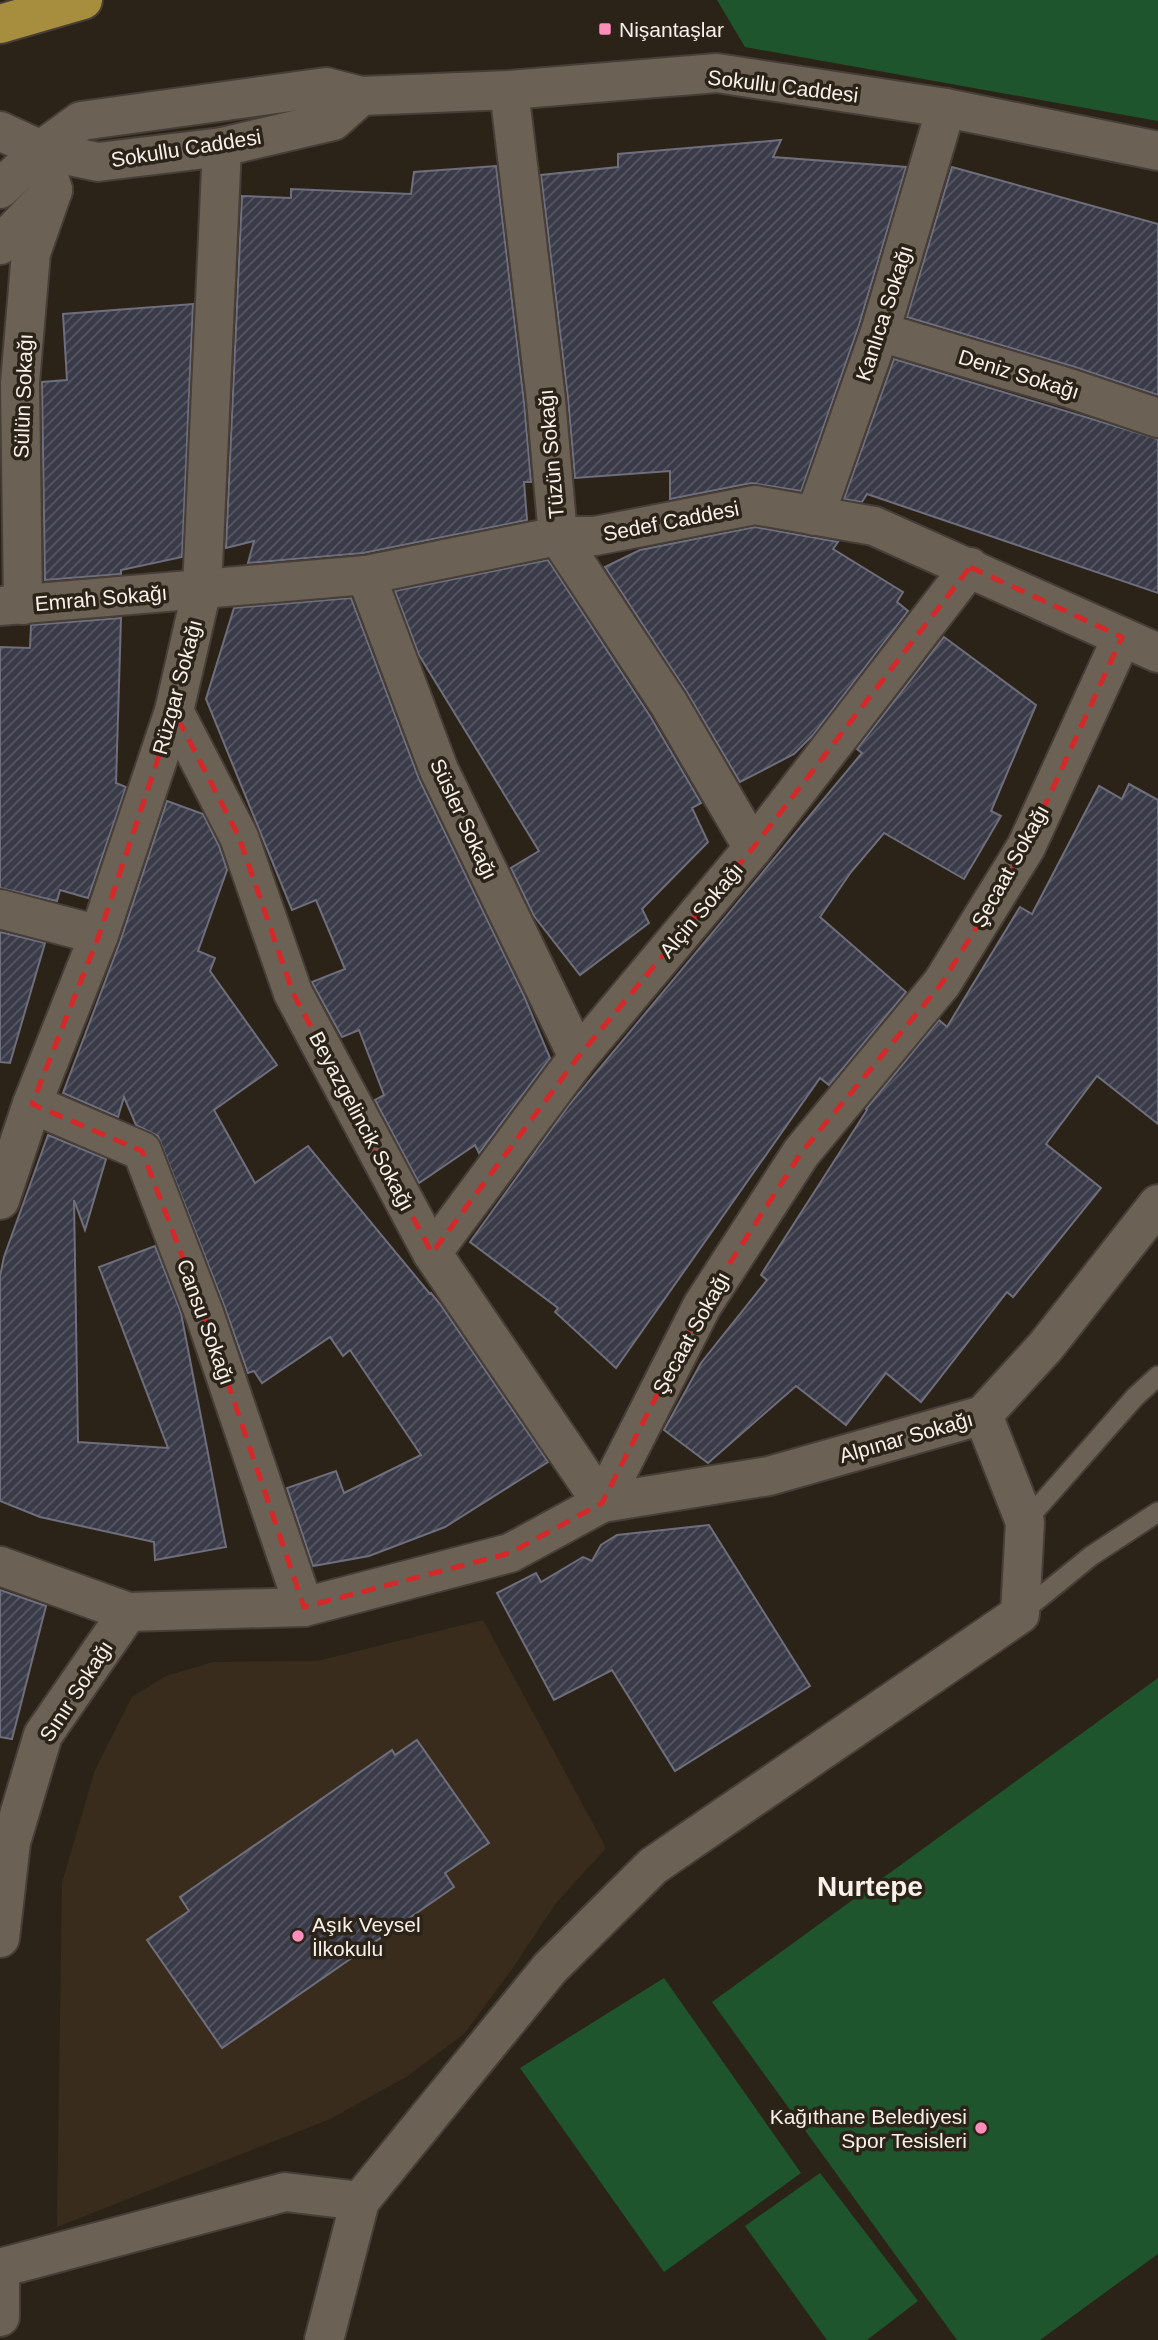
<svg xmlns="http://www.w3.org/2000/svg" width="1158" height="2340" font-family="Arial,sans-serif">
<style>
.built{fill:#3a2c1d}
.park{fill:#1f552c}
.building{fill:url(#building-hatch);stroke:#6e6e7d;stroke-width:2}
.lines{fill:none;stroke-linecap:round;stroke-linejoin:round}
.service-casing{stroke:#463e37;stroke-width:23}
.minor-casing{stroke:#463e37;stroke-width:42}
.tertiary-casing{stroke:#463e37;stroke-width:42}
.secondary-casing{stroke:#463e37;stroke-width:42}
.motorway-casing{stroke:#463e37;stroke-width:42}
.service{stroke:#6c6155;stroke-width:19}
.minor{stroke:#6c6155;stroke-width:38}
.tertiary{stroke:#6c6155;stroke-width:38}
.secondary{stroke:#6c6155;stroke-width:38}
.motorway{stroke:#a78e3f;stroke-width:38}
.marked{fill:none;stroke:#d62828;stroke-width:5;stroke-dasharray:14 9;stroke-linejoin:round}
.poi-dot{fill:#ff8eba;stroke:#2c2318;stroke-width:2.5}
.labels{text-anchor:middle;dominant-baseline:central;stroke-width:7;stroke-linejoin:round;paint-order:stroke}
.poi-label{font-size:21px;fill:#f7f1ea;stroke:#2c2318;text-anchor:start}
.street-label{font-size:21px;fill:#f7f1ea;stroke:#2c2318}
.district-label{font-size:28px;font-weight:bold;fill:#f7f1ea;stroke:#2c2318}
</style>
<defs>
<pattern id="building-hatch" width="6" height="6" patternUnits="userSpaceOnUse" patternTransform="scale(1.75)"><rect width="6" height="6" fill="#3a3b48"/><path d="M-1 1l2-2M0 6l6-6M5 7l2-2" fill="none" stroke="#575863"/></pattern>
</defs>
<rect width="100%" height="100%" fill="#2c2318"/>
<path class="built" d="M483 1620 606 1848 556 1903 512 1969 464 2034 406 2077 330 2119 57 2227 62 1883 95 1770 132 1697 166 1676 213 1662 317 1661Z"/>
<g class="park">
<path d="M717 0H1158V121L745 47Z"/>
<path d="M1158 1678V2254L1040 2340H957L712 2002Z"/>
<path d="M664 1978 801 2173 664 2272 520 2068Z"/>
<path d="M820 2173 918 2301 867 2340H827L745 2226Z"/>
</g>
<g class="building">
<path d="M781 140 773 157 906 167 859 325 801 491 751 483 670 499V471L575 478 568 398 541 175 618 167V154Z"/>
<path d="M496 166 524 402 531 482H524L527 520 363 553 248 563 254 541 226 548 242 196 291 198V189L411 194 414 172Z"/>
<path d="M952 167 1158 224V395L1075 367 907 317Z"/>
<path d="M193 304 182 557 121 570V574L45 580 42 384V382L67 380 63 314Z"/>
<path d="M894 359 1158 439V593L867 494 862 502 844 499Z"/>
<path d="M755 527 838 542 833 549 903 592 897 602 908 611 813 735 794 754 740 782 687 692 605 567 640 550Z"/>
<path d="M548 560 650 716 701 803 692 808 708 842 642 909 649 923 580 975 534 916 511 868 539 851 419 655 395 591Z"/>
<path d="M351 598 419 779 524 996 550 1058 479 1153 475 1145 419 1183 375 1100 384 1095 359 1030 342 1037 313 984 312 982 345 969 316 900 292 910 206 699 234 608Z"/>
<path d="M121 618 116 783 126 787 88 898 60 890 57 901 0 888V647L30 648 31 625Z"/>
<path d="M944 637 1036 705 991 811 1001 816 964 879 884 833 851 872 820 917 906 992 829 1085 820 1078 616 1368 555 1312 558 1308 470 1242 569 1105 862 753 857 749Z"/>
<path d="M1129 784 1158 800V1124L1097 1076 1046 1144 1101 1188 1013 1297 1007 1292 921 1402 886 1373 846 1425 796 1386 708 1463 664 1430 701 1363 767 1280 761 1275 867 1110 866 1109 939 1020 947 1027 1020 907 1032 914 1099 786 1122 799Z"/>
<path d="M167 801 203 814 219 846 227 870 198 951 215 958 210 971 277 1065 214 1110 255 1183 308 1146 430 1294 431 1293 440 1304 548 1462 445 1527 369 1556 313 1566 287 1488 336 1471 344 1493 421 1455 350 1350 343 1356 330 1337 262 1383 254 1371 248 1373 224 1305 158 1136 136 1125 124 1097 118 1117 63 1093 120 942Z"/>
<path d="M0 932 45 943 10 1063 0 1062Z"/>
<path d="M48 1135 106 1159 85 1230 74 1200 78 1442 168 1448 99 1267 155 1246 181 1313 226 1547 155 1560 154 1542 40 1517 0 1501V1276L4 1257Z"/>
<path d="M709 1525 810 1686 675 1771 612 1670 554 1700 497 1593 536 1573 541 1582 583 1557 592 1561 601 1545 617 1535Z"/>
<path d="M0 1590 46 1606 12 1739 0 1737Z"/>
<path d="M417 1740 489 1843 445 1873 454 1887 222 2048 147 1940 189 1911 180 1897 392 1750 395 1755Z"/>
</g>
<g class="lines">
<g class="service-casing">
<g id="service">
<path d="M1025 1522 1135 1397 1158 1376"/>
<path d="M1021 1613 1091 1556 1158 1512"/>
</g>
</g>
<g class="minor-casing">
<g id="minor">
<path d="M509 90 546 400 558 536 669 704 753 848"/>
<path d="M880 332 1069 388 1158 418"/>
<path d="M815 516 880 332 946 108"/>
<path d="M366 575 439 770 578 1057"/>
<path d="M23 605 20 383 31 253 53 190"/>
<path d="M0 606 202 589"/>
<path d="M174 711 239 837 293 993 432 1253 602 1503"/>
<path d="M0 909 99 935"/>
<path d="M32 1104 142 1151 204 1313 304 1607"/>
<path d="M0 1200 32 1104 99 935 174 711 202 589 222 147"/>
<path d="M432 1253 578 1057 753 848 970 567"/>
<path d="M602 1503 769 1476 983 1415 1046 1346 1158 1204"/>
<path d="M0 1566 128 1612 304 1607 510 1553 602 1503 702 1306 801 1153 942 983 1026 847 1122 637"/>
<path d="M0 1938 11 1842 43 1735 128 1612"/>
<path d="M0 2268 285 2192 360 2201"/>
<path d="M0 2272V2317"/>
<path d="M324 2340 360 2201 550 1968 653 1866 1020 1614 1025 1522 983 1415"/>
</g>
</g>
<g class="tertiary-casing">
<g id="tertiary">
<path d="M0 245 53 190"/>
<path d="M202 589 366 575 558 536H595L755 505 874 526 1158 653"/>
</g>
</g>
<g class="secondary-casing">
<g id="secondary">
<path d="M0 131 41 150 98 162 222 147 333 121 361 96"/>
<path d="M41 150 53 190"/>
<path d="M0 189 41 150 81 121 326 87 361 96 509 90 717 73 946 108 1158 151"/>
</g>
</g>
<g class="motorway-casing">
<path id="motorway" d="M0 24 83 0"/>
</g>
<use href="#service" class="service"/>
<use href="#minor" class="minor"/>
<use href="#tertiary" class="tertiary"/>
<use href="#secondary" class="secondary"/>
<use href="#motorway" class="motorway"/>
</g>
<path class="marked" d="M970 567 1122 637 1026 847 942 983 801 1153 702 1306 602 1503 510 1553 304 1607 204 1313 142 1151 32 1104 99 935 174 711 239 837 293 993 432 1253 578 1057 753 848Z"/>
<g class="poi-dot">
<rect x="598" y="22" width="14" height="14" rx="3.5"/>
<circle cx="298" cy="1936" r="7"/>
<circle cx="981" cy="2128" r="7"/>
</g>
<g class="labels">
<g class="poi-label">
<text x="619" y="29">Nişantaşlar</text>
<text x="312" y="1924">Aşık Veysel<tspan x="312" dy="24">İlkokulu</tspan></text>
<text x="967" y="2116" text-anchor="end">Kağıthane Belediyesi<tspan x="967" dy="24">Spor Tesisleri</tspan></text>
</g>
<g class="street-label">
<text transform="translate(783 86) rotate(7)">Sokullu Caddesi</text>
<text transform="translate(186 148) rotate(-9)">Sokullu Caddesi</text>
<text transform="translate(884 313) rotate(-72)">Kanlıca Sokağı</text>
<text transform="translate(1019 374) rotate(17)">Deniz Sokağı</text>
<text transform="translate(23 396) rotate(-88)">Sülün Sokağı</text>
<text transform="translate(551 454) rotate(-95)">Tüzün Sokağı</text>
<text transform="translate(671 521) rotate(-11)">Sedef Caddesi</text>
<text transform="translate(101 598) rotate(-5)">Emrah Sokağı</text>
<text transform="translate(177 687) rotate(-75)">Rüzgar Sokağı</text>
<text transform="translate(464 819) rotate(65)">Süsler Sokağı</text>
<text transform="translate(1010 866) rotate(-61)">Şecaat Sokağı</text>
<text transform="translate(701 910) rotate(-50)">Alçin Sokağı</text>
<text transform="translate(362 1121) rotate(62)">Beyazgelincik Sokağı</text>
<text transform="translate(206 1322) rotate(70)">Cansu Sokağı</text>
<text transform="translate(691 1333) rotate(-61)">Şecaat Sokağı</text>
<text transform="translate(906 1437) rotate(-16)">Alpınar Sokağı</text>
<text transform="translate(76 1691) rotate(-57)">Sınır Sokağı</text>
</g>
<g class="district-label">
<text x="870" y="1886">Nurtepe</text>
</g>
</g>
</svg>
